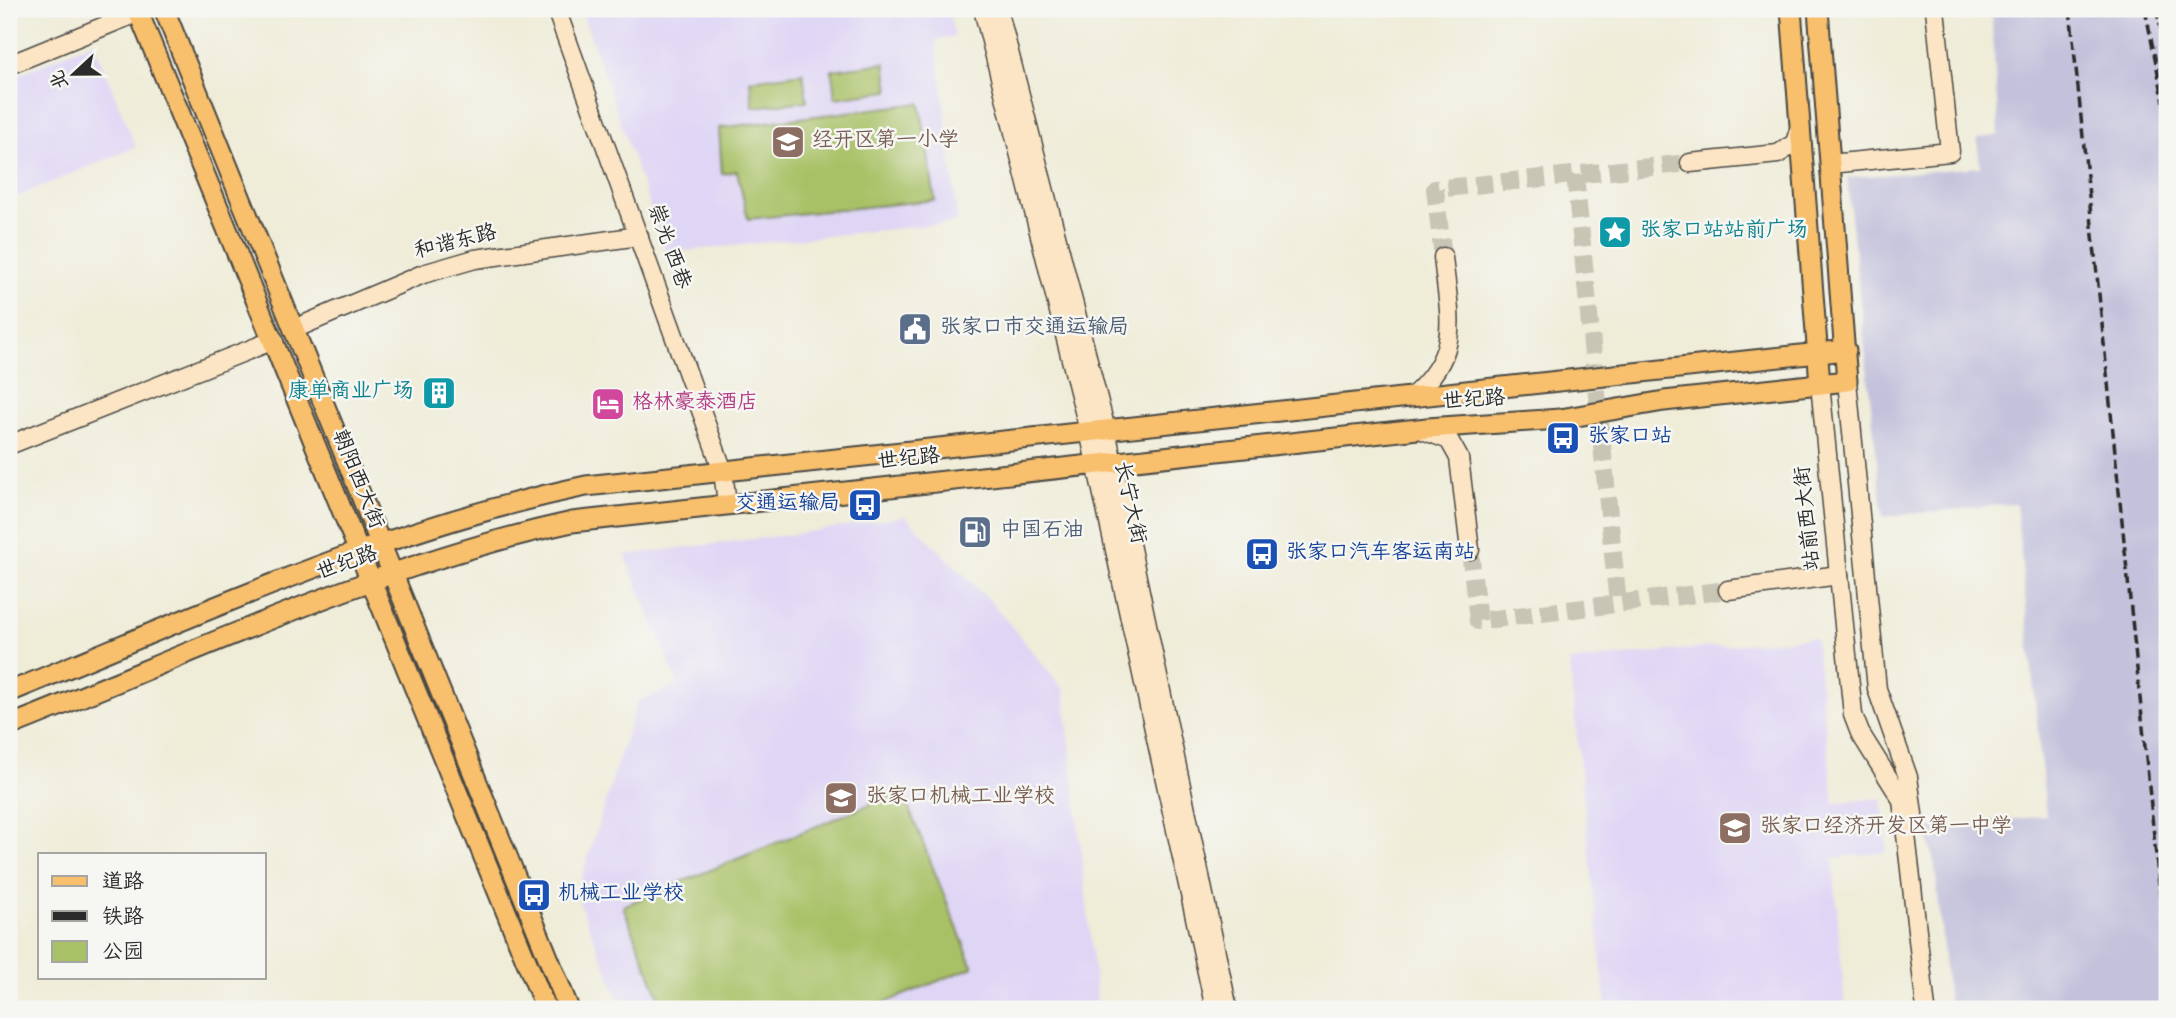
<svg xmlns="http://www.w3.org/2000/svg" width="2176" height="1018" font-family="'Gochi Hand','LXGW WenKai TC',sans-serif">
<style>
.built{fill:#dfd5f5}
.industrial{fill:#c3c1db}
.green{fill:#a9c166;stroke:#6a7648;stroke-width:2}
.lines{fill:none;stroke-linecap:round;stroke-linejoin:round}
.secondary-tunnel{stroke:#c8c5b5;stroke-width:18;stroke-dasharray:18 9;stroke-linecap:butt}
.secondary-casing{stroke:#484845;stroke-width:21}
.primary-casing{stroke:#484845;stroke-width:23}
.secondary{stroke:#fce5c4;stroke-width:18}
.primary{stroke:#f8bf6c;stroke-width:19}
.rail{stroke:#2b2b2b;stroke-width:3.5;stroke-dasharray:10 5;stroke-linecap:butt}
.labels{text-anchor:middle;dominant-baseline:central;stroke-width:5;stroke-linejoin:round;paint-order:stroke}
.education-label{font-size:21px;fill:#785e54;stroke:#f6f6f2;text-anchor:start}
.culture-label{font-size:21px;fill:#0d838f;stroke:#f6f6f2;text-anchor:start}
.street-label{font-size:21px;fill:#2b2b2b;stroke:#f6f6f2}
.service-label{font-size:21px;fill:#4e5e75;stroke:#f6f6f2;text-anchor:start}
.hotel-label{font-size:21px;fill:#b23c85;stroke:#f6f6f2;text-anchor:start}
.transit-label{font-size:21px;fill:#164399;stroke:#f6f6f2;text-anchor:start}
</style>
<rect width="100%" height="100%" fill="#f6f6f2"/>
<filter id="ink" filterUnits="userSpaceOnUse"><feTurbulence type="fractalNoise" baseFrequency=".0143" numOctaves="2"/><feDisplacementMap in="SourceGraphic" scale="14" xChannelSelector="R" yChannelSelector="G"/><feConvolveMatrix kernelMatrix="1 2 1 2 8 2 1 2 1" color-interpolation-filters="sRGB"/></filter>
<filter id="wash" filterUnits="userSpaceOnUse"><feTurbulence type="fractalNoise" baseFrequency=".00686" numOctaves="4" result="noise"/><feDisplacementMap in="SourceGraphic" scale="28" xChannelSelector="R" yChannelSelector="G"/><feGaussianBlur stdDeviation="1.57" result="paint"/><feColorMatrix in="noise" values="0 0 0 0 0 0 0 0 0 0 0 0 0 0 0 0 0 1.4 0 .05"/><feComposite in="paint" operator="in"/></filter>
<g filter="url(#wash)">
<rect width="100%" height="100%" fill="#efecd8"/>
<g class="built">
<path d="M581 9H948L955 37 936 40 958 222 666 253Z"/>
<path d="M93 42 136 147 9 200V79Z"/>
<path d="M905 516 992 603 1064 690 1098 1009H623L576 895 637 701 678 685 625 555 803 533Z"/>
<path d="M1815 637 1834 803 1882 798 1887 852 1833 858 1845 1009H1606L1569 661Z"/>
</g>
<path class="industrial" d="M1991 9H2167V1009H1949L1935 865 1925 828 2046 816 2016 503 1883 517 1847 178 1980 167 1977 139 1999 135Z"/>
<g class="green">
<path d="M885 63 889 91 835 98 832 70Z"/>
<path d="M803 73 807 101 753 107 750 80Z"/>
<path d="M920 103 935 200 748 219 737 171 722 174 719 128Z"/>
<path d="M902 791 973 967 869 1009H664L623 906Z"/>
</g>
</g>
<g filter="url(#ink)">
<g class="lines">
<g class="secondary-tunnel">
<path d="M1575 175 1618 604"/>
<path d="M1443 257 1435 189 1690 163"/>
<path d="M1470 550 1478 621 1728 590"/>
</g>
<g class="secondary-casing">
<g id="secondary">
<path d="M556 9 723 471 727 504"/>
<path d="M983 9 1089 431 1215 1009"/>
<path d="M998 9 1106 430 1228 1009"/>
<path d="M9 65 139 12"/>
<path d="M1690 163 1778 154 1795 143 1800 127"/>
<path d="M1830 164 1950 152 1935 9"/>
<path d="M294 329 423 274 475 259 639 236"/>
<path d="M1847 381 1877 689 1908 777 1913 814"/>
<path d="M1820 384 1853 715 1860 733 1902 800 1926 1009"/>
<path d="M1413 396C1463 351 1449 318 1443 257"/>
<path d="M1423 430 1449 440 1459 458 1470 550"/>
<path d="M9 445 274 340"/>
<path d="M1728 590 1839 575"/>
</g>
</g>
<g class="primary-casing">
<g id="primary">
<path d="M137 9 546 1009"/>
<path d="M164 9 569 1009"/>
<path d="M1791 9 1820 384"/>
<path d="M9 692C198 615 385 528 586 486L1846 350"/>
<path d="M9 726C194 653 376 565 572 522L1427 428 1560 419 1664 401 1847 381 1818 9"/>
</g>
</g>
<use href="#secondary" class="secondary"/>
<use href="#primary" class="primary"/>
<g class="rail">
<path d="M2070 9 2167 964"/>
<path d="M2145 9 2167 117"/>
<path d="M2156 9 2167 54"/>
</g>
</g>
</g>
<defs>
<g id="school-square" transform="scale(1.75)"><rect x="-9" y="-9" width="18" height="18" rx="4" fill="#8d6e63" stroke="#f6f6f2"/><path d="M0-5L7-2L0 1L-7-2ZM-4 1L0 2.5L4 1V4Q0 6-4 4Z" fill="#fff"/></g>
<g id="sight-square" transform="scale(1.75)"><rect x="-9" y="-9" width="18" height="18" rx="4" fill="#0f9aa8" stroke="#f6f6f2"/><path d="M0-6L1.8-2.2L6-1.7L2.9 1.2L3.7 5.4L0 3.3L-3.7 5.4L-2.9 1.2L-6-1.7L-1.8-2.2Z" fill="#fff"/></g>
<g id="civic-square" transform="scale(1.75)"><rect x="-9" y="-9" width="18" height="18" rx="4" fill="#5c6f8a" stroke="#f6f6f2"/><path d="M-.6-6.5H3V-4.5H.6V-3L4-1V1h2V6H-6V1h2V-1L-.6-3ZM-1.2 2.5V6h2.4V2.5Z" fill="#fff"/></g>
<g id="building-square" transform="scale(1.75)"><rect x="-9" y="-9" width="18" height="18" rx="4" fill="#0f9aa8" stroke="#f6f6f2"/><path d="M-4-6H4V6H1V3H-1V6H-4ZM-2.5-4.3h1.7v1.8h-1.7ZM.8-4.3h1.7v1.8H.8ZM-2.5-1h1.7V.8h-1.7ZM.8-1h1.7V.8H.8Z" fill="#fff"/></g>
<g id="hotel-square" transform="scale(1.75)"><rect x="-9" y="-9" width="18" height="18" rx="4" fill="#d1479c" stroke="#f6f6f2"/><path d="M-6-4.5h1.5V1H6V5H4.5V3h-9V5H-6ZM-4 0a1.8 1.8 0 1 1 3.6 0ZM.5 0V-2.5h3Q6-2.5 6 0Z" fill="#fff"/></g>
<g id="bus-square" transform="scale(1.75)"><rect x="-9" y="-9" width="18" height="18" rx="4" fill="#1a4fb4" stroke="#f6f6f2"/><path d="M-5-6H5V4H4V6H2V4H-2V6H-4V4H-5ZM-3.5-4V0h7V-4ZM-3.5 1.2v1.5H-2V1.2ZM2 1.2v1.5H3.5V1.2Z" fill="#fff"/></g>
<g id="fuel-square" transform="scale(1.75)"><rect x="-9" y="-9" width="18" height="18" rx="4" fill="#5c6f8a" stroke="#f6f6f2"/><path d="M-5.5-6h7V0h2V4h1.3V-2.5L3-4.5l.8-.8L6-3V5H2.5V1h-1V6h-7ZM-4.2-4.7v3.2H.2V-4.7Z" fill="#fff"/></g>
</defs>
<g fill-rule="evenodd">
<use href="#school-square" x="788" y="142"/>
<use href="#sight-square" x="1615" y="232"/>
<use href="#civic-square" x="915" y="329"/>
<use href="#building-square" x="439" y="393"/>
<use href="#hotel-square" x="608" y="404"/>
<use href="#bus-square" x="1563" y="438"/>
<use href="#bus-square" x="865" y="505"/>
<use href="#fuel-square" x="975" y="532"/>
<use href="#bus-square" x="1262" y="554"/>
<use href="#school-square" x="841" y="798"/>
<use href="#school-square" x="1735" y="828"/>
<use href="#bus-square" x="534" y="895"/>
</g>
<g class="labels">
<g class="education-label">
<text x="812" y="142">经开区第一小学</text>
<text x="866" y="798">张家口机械工业学校</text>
<text x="1760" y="828">张家口经济开发区第一中学</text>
</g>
<g class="culture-label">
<text x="1640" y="232">张家口站站前广场</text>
<text x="414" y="393" text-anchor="end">康单商业广场</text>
</g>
<g class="street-label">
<text transform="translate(456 244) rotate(-14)">和谐东路</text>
<text transform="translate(667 247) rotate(70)">崇光 西巷</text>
<text transform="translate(1474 402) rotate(-4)">世纪路</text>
<text transform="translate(909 461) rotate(-6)">世纪路</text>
<text transform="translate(356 480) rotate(68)">朝阳西大街</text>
<text transform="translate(1128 503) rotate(78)">长宁大街</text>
<text transform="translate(1810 518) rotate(-96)">站前西大街</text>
<text transform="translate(348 565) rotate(-20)">世纪路</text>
</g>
<g class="service-label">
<text x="940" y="329">张家口市交通运输局</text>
<text x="1000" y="532">中国石油</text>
</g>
<g class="hotel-label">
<text x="632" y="404">格林豪泰酒店</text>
</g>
<g class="transit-label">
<text x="1588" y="438">张家口站</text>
<text x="840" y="505" text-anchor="end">交通运输局</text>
<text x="1286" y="554">张家口汽车客运南站</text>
<text x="558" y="895">机械工业学校</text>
</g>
</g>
<rect width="2176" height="1018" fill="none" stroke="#f6f6f2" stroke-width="35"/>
<rect x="38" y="853" width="228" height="126" fill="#f6f6f2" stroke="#a5a5a2" stroke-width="2"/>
<rect x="52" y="876" width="35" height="10" fill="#f8bf6c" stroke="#a5a5a2" stroke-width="2"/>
<text x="102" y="888" font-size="21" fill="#2b2b2b">道路</text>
<rect x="52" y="911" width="35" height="10" fill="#2b2b2b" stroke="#a5a5a2" stroke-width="2"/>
<text x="102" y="923" font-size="21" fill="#2b2b2b">铁路</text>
<rect x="52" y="941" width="35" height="21" fill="#a9c166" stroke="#a5a5a2" stroke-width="2"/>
<text x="102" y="958" font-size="21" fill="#2b2b2b">公园</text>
<g transform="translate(74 74) rotate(248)" stroke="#f6f6f2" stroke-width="5" paint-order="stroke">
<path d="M0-5L12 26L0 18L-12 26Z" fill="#2b2b2b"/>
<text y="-10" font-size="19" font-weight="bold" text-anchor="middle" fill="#2b2b2b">北</text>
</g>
</svg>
